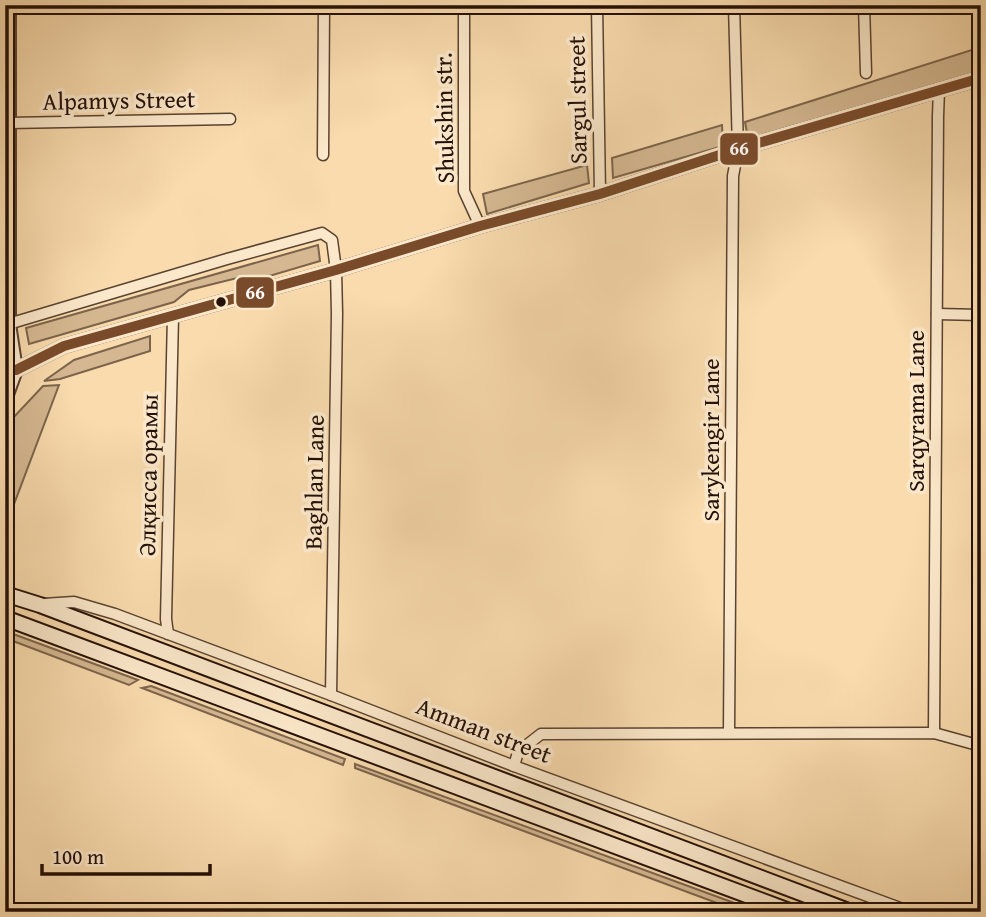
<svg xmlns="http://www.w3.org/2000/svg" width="986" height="917" font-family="'Gentium Book Plus',serif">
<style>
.grass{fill:#d5b891;stroke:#7c644c;stroke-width:2}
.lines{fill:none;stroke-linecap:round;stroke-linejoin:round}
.minor-casing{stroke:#594331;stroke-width:13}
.tertiary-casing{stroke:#594331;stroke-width:16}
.secondary-casing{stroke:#241008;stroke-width:18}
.minor{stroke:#fbe8ca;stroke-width:10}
.tertiary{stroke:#fbe8ca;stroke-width:12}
.secondary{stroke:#fbe8ca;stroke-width:14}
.bus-1-casing{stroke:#fbe8ca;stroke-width:16}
.bus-1{stroke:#7a4b2a;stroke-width:10}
.bus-dot{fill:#241008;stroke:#fbe8ca;stroke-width:2.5}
.labels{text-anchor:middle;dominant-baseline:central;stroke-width:7;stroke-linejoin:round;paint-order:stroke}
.street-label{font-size:24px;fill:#241008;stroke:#fbe8ca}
.line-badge{stroke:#fbe8ca;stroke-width:2.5}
.badge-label{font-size:19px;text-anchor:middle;font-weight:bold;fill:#fff}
</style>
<rect width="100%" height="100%" fill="#f9dbad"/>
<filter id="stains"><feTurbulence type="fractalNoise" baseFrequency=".00286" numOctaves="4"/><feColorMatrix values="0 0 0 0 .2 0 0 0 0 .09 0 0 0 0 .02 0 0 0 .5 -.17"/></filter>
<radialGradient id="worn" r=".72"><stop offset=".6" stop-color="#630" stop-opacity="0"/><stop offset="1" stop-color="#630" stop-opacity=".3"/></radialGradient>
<g class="grass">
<path d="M981 47V71L748 139 745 122Z"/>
<path d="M722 125 723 146 613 178 612 158Z"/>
<path d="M587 165 589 183 487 214 483 194Z"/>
<path d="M318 245 320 261 249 282 241 277 189 290 174 302 29 344 26 328Z"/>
<path d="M150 336V351L60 379 44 381 74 360Z"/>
<path d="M59 385 5 528V435L11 420 43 386Z"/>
<path d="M5 631 138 680 129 685 5 638Z"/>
<path d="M151 686 345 759 343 765 142 688Z"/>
<path d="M355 764 759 912H741L355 768Z"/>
</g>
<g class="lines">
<g class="minor-casing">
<g id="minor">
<path d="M464 5V191L480 226"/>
<path d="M597 5 600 194"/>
<path d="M864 5 866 73"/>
<path d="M8 123 230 119"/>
<path d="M323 155 324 5"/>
<path d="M937 314 981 315"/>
<path d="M5 325 227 259 322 233 332 240 336 270 337 314 331 695"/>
<path d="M43 604 74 602 115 614 331 695 514 766 911 912"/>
<path d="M168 634 166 619 173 316"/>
<path d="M729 732 733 176 738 149 734 5"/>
<path d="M934 733 938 116 939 89"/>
<path d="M514 766 518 752 541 734 934 733 981 746"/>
</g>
</g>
<g class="tertiary-casing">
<g id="tertiary">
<path d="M16 370 64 346 336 270 480 226 600 194 738 149 981 78"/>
<path d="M5 400 16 370 9 324V5"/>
</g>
</g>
<g class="secondary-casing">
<g id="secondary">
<path d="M5 594 40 605 851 912"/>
<path d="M5 618 792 912"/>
</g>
</g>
<use href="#minor" class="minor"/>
<use href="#tertiary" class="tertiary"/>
<use href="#secondary" class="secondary"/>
<g class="bus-1-casing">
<path id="bus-1" d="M16 370 64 346 336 270 480 226 600 194 738 149 981 78"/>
</g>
<use href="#bus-1" class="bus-1"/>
</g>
<circle class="bus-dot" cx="221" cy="302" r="6"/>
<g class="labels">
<g class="street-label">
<text transform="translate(119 100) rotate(-1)">Alpamys Street</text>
<text transform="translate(577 100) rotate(-91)">Sargul street</text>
<text transform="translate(444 118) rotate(-91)">Shukshin str.</text>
<text transform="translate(915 411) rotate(-90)">Sarqyrama Lane</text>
<text transform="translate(710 440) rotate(-90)">Sarykengir Lane</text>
<text transform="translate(148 475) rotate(-89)">Әлқисса орамы</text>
<text transform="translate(314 482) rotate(-89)">Baghlan Lane</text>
<text transform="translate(484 730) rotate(21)">Amman street</text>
</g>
</g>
<g class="line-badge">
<rect x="719" y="132" width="40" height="34" rx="7" fill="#7a4b2a"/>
<rect x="235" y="276" width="40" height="33" rx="7" fill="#7a4b2a"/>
</g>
<g class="badge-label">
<text x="739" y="155">66</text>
<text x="255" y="299">66</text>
</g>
<rect width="986" height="917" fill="none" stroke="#f9dbad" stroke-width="28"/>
<rect x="7" y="7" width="972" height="903" fill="none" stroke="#241008" stroke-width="3.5"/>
<rect x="14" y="14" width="958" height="889" fill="none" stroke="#241008" stroke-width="2"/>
<path d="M42 864v10h168v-10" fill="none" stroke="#241008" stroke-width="3.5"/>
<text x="52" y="864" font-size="21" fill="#241008" stroke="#fbe8ca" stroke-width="5" paint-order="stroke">100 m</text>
<rect width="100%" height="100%" filter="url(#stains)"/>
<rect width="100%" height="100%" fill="url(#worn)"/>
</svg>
